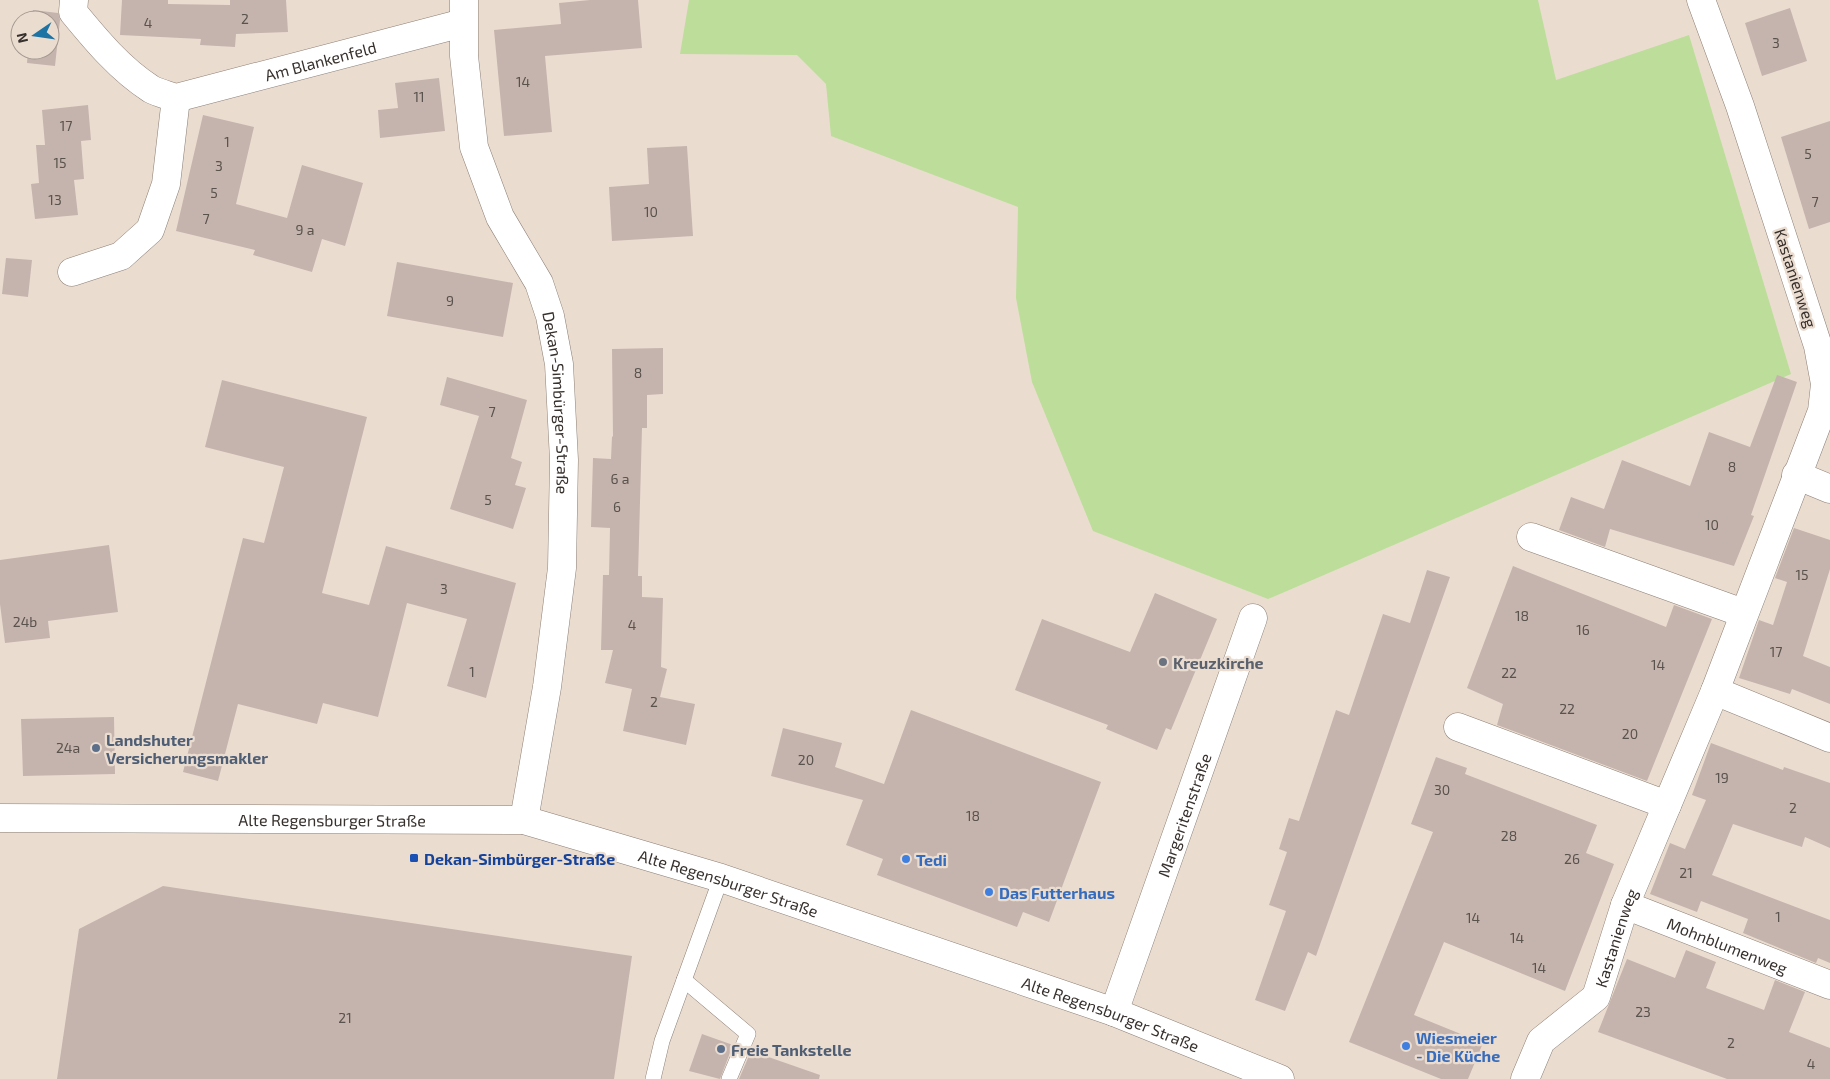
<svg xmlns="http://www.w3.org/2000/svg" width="1830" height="1079" font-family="'Exo 2',sans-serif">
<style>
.green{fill:#bcde9a}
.building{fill:#c5b4ad}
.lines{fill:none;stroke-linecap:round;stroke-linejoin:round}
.service-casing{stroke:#8c7f75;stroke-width:16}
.minor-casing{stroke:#8c7f75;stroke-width:29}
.tertiary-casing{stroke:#8c7f75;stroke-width:29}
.service{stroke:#fff;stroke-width:15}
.minor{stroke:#fff;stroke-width:28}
.tertiary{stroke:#fff;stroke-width:28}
.worship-dot{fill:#6b7280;stroke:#ebdcd0;stroke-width:2}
.service-dot{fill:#5c6f8a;stroke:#ebdcd0;stroke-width:2}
.transit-dot{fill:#1a4fb4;stroke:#ebdcd0;stroke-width:2}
.shop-dot{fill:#3f7fe0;stroke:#ebdcd0;stroke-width:2}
.labels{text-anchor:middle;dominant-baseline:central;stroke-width:4.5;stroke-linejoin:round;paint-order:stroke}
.number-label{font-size:14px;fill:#5a524d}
.street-label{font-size:16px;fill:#37312d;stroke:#ebdcd0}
.worship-label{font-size:16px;font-weight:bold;fill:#5b616d;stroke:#ebdcd0;text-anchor:start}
.service-label{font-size:16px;font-weight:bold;fill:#4e5e75;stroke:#ebdcd0;text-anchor:start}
.transit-label{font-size:16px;font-weight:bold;fill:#164399;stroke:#ebdcd0;text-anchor:start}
.shop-label{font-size:16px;font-weight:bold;fill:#366cbe;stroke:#ebdcd0;text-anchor:start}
</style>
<rect width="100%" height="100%" fill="#ebdcd0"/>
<path class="green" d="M689 0H1538L1556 80 1689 35 1791 374 1268 599 1093 531 1032 382 1016 298 1018 207 831 136 826 84 797 55 680 54Z"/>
<g class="building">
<path d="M122 0H168V4L230 5V0H286L288 32 236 34 235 47 200 45 201 39 120 35Z"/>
<path d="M590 0H638L642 48 545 56 552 132 504 136 494 30 561 24 559 3Z"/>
<path d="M1790 8 1807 61 1762 76 1745 23Z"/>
<path d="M33 10 58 13 60 20 55 66 27 63 28 50H50V20H32Z"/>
<path d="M439 78 445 131 380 138 378 110 398 108 395 83Z"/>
<path d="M88 105 91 140 81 141 84 179 74 180 78 215 35 219 31 184 39 183 36 145H45L42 110Z"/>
<path d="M203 115 254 127 236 204 287 218 302 165 363 183 345 246 322 239 312 272 253 255 255 250 176 231Z"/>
<path d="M1830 121V222L1809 229 1781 137Z"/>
<path d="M687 146 693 236 612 241 609 187 649 184 647 148Z"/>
<path d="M6 258 32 260 28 297 2 294Z"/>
<path d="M397 262 513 283 503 337 387 316Z"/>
<path d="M663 348V394L647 395V428H642L638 576H642V597L663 598 661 667 667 669 660 697 695 704 686 745 623 731 632 689 605 683 613 650H601L603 575H609L610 528 591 527 593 458 611 459 612 436 613 437 612 349Z"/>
<path d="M1777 375 1797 382 1751 515 1754 516 1734 566 1610 529 1605 547 1559 530 1571 497 1604 509 1622 460 1690 486 1709 432 1750 447Z"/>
<path d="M447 377 527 400 511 458 522 462 515 485 526 488 513 529 450 509 479 416 440 405Z"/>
<path d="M222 380 367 417 322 593 369 605 386 546 516 583 486 698 447 686 467 619 407 603 378 717 323 703 317 724 238 704 218 781 183 772 243 538 264 543 284 467 205 447Z"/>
<path d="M1794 528 1830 540V569L1803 656 1830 667V704L1792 689 1790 694 1739 678 1759 620 1773 625 1787 582 1775 578Z"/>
<path d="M109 545 118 612 48 621 50 638 5 643 0 604V560Z"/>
<path d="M1513 566 1666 627 1674 605 1712 619 1647 781 1497 725 1503 704 1467 688Z"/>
<path d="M1427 570 1450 577 1316 956 1308 952 1285 1011 1255 1000 1286 911 1269 905 1287 852 1279 849 1289 818 1299 821 1336 710 1349 715 1383 614 1410 623Z"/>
<path d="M1155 593 1217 619 1171 730 1166 728 1157 750 1106 729 1108 725 1015 690 1042 619 1130 652Z"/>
<path d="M911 710 1101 782 1049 922 1023 912 1017 927 877 875 883 859 846 845 863 800 771 776 783 728 842 743 835 767 884 784Z"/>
<path d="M114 717 115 774 23 776 21 719Z"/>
<path d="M1711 743 1783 770 1784 767 1830 783V848L1805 837 1802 847 1733 824 1712 875 1830 920V963L1818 958 1816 963 1743 933 1748 919 1701 901 1697 912 1650 894 1670 843 1685 849 1706 800 1692 795Z"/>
<path d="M1436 757 1467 768 1465 774 1597 825 1586 853 1614 864 1565 991 1444 942 1414 1015 1483 1043 1468 1079H1441L1349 1042 1433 832 1411 824Z"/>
<path d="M163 886 632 956 614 1079H57L79 929Z"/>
<path d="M1686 950 1716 962 1706 988 1764 1010 1775 980 1805 992 1789 1032 1830 1048V1079H1727L1598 1032 1627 959 1675 978Z"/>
<path d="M702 1034 733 1045 720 1079 689 1071Z"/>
<path d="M751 1051 820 1075 819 1079H739Z"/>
</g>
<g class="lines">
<g class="service-casing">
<g id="service">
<path d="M684 980 748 1034 729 1079"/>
<path d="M653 1079 662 1041 721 878"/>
</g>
</g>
<g class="minor-casing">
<g id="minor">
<path id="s1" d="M74 0 73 12C96 40 120 69 151 89 158 93 168 95 176 98L463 23"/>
<path id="s2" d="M464 0V56L474 147 500 217 539 283 550 316 559 364 564 460 562 568 547 687 524 820"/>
<path d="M72 272 121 256 150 230 166 184 176 98"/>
<path d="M1796 475 1830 489"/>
<path d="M1531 537 1743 613"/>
<path d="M1715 691 1830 738"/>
<path d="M1458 727 1667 805"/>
<path id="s3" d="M1625 905 1830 985"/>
<path id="s4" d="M1114 1012 1253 618"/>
<path id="s5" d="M1525 1079 1541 1041 1596 997 1625 905 1715 691 1822 411 1825 384 1818 346 1740 106 1701 0"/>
</g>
</g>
<g class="tertiary-casing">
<g id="tertiary">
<path id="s6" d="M0 818 524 820 721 878 1114 1012 1280 1079"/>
</g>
</g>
<use href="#service" class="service"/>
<use href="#minor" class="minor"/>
<use href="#tertiary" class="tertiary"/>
</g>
<circle class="worship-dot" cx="1163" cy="662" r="5"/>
<g class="service-dot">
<circle cx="96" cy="748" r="5"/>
<circle cx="721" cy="1049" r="5"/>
</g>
<rect class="transit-dot" x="409" y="853" width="10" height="10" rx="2.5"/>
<g class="shop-dot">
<circle cx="906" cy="859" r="5"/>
<circle cx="989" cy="892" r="5"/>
<circle cx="1406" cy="1046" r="5"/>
</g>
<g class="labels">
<g class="number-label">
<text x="245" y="18">2</text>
<text x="148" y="22">4</text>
<text x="1776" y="42">3</text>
<text x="523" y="81">14</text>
<text x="419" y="96">11</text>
<text x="66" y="125">17</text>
<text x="227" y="141">1</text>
<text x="1808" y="153">5</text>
<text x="60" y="162">15</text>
<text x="219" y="165">3</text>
<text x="214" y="192">5</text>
<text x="55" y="199">13</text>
<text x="1815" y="201">7</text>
<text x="651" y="211">10</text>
<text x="206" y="218">7</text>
<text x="305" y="229">9 a</text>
<text x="450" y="300">9</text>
<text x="638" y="372">8</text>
<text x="492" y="411">7</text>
<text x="1732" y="466">8</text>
<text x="620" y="478">6 a</text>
<text x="488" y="499">5</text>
<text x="617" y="506">6</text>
<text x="1712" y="524">10</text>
<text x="1802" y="574">15</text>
<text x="444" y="588">3</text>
<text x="1522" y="615">18</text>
<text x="25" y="621">24b</text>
<text x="632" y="624">4</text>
<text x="1583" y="629">16</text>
<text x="1776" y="651">17</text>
<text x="1658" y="664">14</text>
<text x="472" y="671">1</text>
<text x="1509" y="672">22</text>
<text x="654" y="701">2</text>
<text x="1567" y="708">22</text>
<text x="1630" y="733">20</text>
<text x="68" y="747">24a</text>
<text x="806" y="759">20</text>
<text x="1722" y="777">19</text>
<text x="1442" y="789">30</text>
<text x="1793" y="807">2</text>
<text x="973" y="815">18</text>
<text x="1509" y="835">28</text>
<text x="1572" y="858">26</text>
<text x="1686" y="872">21</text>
<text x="1778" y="916">1</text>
<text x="1473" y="917">14</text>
<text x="1517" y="937">14</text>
<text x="1539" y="967">14</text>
<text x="1643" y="1011">23</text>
<text x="345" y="1017">21</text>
<text x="1731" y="1042">2</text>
<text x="1811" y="1063">4</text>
</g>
<g class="street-label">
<text stroke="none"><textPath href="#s1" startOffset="298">Am Blankenfeld</textPath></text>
<text transform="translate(1796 278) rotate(72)">Kastanienweg</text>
<text stroke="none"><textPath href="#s2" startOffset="421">Dekan-Simbürger-Straße</textPath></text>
<text stroke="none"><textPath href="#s4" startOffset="209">Margeritenstraße</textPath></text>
<text stroke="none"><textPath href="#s6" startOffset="332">Alte Regensburger Straße</textPath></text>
<text stroke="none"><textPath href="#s6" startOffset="738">Alte Regensburger Straße</textPath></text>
<text stroke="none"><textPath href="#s5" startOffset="174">Kastanienweg</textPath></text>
<text stroke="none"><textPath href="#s3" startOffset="110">Mohnblumenweg</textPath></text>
<text stroke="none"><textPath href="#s6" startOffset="1142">Alte Regensburger Straße</textPath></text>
</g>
<g class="worship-label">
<text x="1173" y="662">Kreuzkirche</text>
</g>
<g class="service-label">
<text x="106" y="739">Landshuter<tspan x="106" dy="18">Versicherungsmakler</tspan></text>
<text x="731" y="1049">Freie Tankstelle</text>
</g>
<g class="transit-label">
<text x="424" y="858">Dekan-Simbürger-Straße</text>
</g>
<g class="shop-label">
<text x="916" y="859">Tedi</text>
<text x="999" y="892">Das Futterhaus</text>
<text x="1416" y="1037">Wiesmeier<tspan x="1416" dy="18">- Die Küche</tspan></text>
</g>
</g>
<g transform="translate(35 35) rotate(257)"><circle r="24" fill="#ebdcd0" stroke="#a3988f"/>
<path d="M0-4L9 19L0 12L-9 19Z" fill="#1d74a4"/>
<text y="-8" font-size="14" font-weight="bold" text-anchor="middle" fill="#37312d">N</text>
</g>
</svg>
